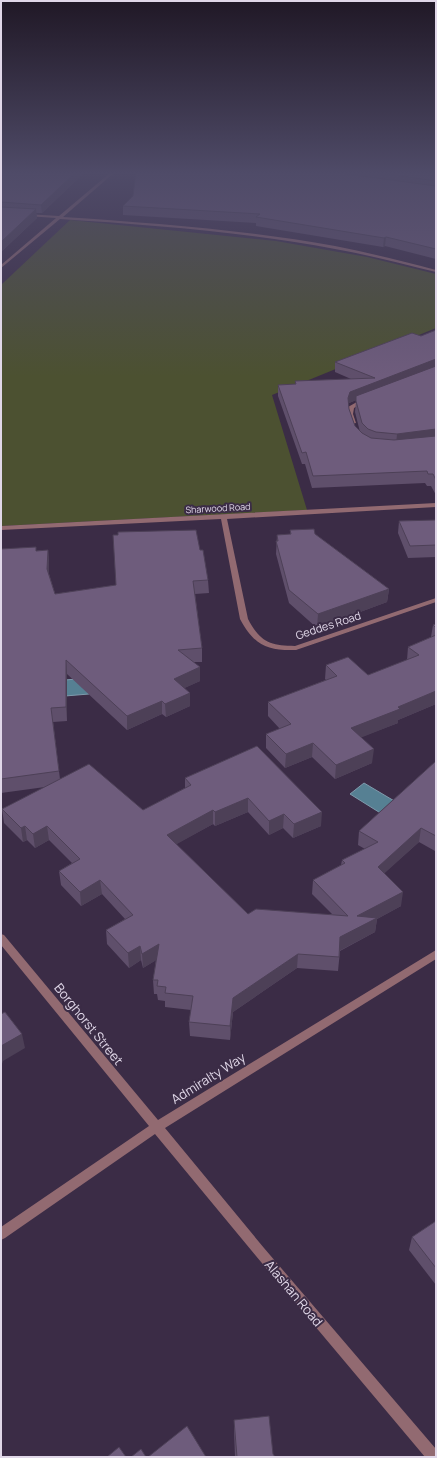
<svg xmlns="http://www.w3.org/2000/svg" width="437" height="1458" font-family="Manrope,sans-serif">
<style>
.green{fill:#4c5131}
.water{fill:#568093;stroke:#7f9aac}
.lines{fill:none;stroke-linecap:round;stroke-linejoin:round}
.street{fill:#926a71;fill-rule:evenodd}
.wall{fill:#5f4f6b;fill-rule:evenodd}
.shaded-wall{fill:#4d4057}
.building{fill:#6e5c7c;stroke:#4d4057}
.labels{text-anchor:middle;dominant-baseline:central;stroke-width:4;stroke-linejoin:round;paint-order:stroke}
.far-street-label{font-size:9px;fill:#e0d7e8;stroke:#3b2c46}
.street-label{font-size:11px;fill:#e0d7e8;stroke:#3b2c46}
.near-street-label{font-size:13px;fill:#e0d7e8;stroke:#3b2c46}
</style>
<rect width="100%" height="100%" fill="#3b2c46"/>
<path class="green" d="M70 220 276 241 367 257 436 274V328L272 395 307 510 1 526V285Z"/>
<g class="water">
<path d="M88 678 89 694 65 696V680Z"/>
<path d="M364 783 396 802 382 814 350 794Z"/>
</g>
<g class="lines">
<g class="street">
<path d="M111 172H115L63 217C154 223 245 230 335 246 369 253 403 261 436 270V272C403 264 369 255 335 249 245 232 152 225 60 219L1 268V265L56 218 26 216 25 214 59 216Z"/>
<path d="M364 398 369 399 354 408 353 414 356 423 351 424 347 414 348 407Z"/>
<path d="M436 503V507L227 519 248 619C260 642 270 646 295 646L436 598V602L296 650C267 651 254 645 240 619L221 519 1 530V526Z"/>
<path d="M1 934 4 935 158 1120 436 950V959L165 1128 264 1248 436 1449V1457H425L256 1256 155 1134 5 1238 1 1240V1227L149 1126 1 945Z"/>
</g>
</g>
<g class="wall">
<path d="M1 172H85L42 213H36L37 218 1 252Z"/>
<path d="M136 172H436V259L385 246 383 247 256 226V223L123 215V206L133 196Z"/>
<path d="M436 330V495L431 486H427L425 483 312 488 305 464H302L278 396V385L295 384V381L351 379 335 372V362L421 336ZM356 400 355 412 360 432 355 426 349 409 348 405 349 403Z"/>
<path d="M436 520V557L408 558 398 533 399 521Z"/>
<path d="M290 530 315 534 389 589 387 602 317 628 289 603 276 554 277 535 290 534Z"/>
<path d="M1 549 36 551 48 550 49 563V574L55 594 116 585 200 550 208 580 209 593 195 594 202 648V662H193L200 667V681L184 688 190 706 166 717 162 714 127 730 67 674V721L53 722 60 779 143 810 185 788V778L257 746 321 826 293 838 283 828 269 835 248 812 215 826 213 824 176 844 248 914H332L312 894 313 880 341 865 342 860 365 849 358 845 359 831 436 761V850L435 851 419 842 384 873 401 906 377 919 375 932 340 951 338 971 297 968 233 1012 230 1040 190 1036 189 1022 191 1010 165 1007V1001L158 1000 157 994H154L153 980 156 960 143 968 141 960 129 968 107 944 106 930 125 919 102 894 81 906 61 885 59 871 72 863 49 840 35 848 27 840 23 842 4 823 2 809 45 787 1 793Z"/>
<path d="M436 624V704L398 720V723L361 737 372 763 335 779 312 757 285 768 266 748V734L280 729 268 716V702L326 680 325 679 326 665 368 675 407 660 408 647 431 637 433 625Z"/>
<path d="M436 1221V1285L409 1250 412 1237Z"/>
<path d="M234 1420 273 1454 275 1457H235L234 1431Z"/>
</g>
<g class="shaded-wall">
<path d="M76 172H85L42 213 41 205Z"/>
<path d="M36 209 37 218 1 252V242Z"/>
<path d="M386 237 385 246 383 247 384 238Z"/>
<path d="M436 359 435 370 349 403 347 409 348 398 350 392Z"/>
<path d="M436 429V439L396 445 397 434Z"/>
<path d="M48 550 49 563V582L47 569Z"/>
<path d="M389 589 387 602 317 628 318 614Z"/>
<path d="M66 660 67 674V721L66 707Z"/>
<path d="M200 667V681L174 693V679Z"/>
<path d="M436 691V704L398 720V723L350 742 351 728 398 707Z"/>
<path d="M190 693V706L166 717 165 704Z"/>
<path d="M162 701V714L127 730V716Z"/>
<path d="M313 743 312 757 285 768 286 754Z"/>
<path d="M374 749 372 763 335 779 336 765Z"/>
<path d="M248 798V812L215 826V812Z"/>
<path d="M213 810V824L168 849 167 835Z"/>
<path d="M322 812 321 826 293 838 294 824Z"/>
<path d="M284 814 283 828 269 835V821Z"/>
<path d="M25 826 27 840 23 842 21 828Z"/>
<path d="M47 826 49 840 35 848 33 834Z"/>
<path d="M421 828 419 842 376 881 378 867Z"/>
<path d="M100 880 102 894 81 906 80 892Z"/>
<path d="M403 892 401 906 377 919 375 932 339 951 340 937 357 916Z"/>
<path d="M159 944 160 958 143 968 142 954Z"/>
<path d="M140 946 141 960 129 968 128 953Z"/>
<path d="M298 954 297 968 233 1012 230 1040V1026L233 998Z"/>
<path d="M22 1034 25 1048 3 1061 1 1067V1046Z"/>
</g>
<g class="building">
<path d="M1 172H76L41 205 1 202Z"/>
<path d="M136 172H332L436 186V249L386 237 384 238 256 217 260 214 123 206 133 196Z"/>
<path d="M373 172H436V181Z"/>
<path d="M1 207 36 209 1 242Z"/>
<path d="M436 330V359L350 392 348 398 349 409 355 426 362 433 371 438 394 440 436 436V480L433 474H428L427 471 313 476 306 452 302 453 278 385 296 384 295 381 375 378 335 362 412 333 421 336Z"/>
<path d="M436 366V429L397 434 376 432 368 429 362 423 356 401V396Z"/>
<path d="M436 520V545L410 546 399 521Z"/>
<path d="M314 529 315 534 389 589 318 614 289 590 276 541H278L277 535 291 534 290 530Z"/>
<path d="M196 530 200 550H203L208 580 193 581 202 648 178 650 200 667 174 679 190 693 165 704 162 701 127 716 66 660V707L51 708 59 771 1 779V549L36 547V551L48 550 47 569 55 594 116 585 113 535H118V532Z"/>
<path d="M436 624V628L433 625Z"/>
<path d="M436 635V691L398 707 400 709 351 728 374 749 336 765 313 743 286 754 266 734 291 724 268 702 337 676 326 665 348 657 368 675 419 655 408 647Z"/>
<path d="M257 746 322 812 294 824 284 814 269 821 248 798 215 812 213 810 167 835 248 914 256 909 348 916 313 880 345 863 342 860 378 842 359 831 436 761V836L421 828 378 867 403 892 357 916 377 918 340 937 339 957 298 954 233 998 230 1026 189 1022 193 996 165 993 166 987 157 986 158 980H153L159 944 142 954 140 946 128 953 106 930 133 915 100 880 80 892 59 871 80 859 47 826 33 834 25 826 21 828 2 809 89 764 143 810 191 785 185 778Z"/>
<path d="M5 1012 22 1034 1 1046V1014Z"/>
<path d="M436 1221V1268L412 1237Z"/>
<path d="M269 1416 273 1454 275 1457H237L234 1420Z"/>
<path d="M187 1426 206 1457H148Z"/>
<path d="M119 1447 126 1457H107Z"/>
<path d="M141 1449 146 1457H131Z"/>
</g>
<linearGradient id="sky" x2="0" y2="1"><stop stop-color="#201826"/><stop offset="0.46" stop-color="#4f4b68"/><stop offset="1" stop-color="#4f4b68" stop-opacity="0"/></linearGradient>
<rect width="437" height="376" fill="url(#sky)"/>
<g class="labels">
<g class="far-street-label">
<text transform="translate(218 508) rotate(-3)">Sharwood Road</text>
</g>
<g class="street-label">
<text transform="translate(328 625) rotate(-18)">Geddes Road</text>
</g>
<g class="near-street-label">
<text transform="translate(89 1024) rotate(51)">Borghorst Street</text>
<text transform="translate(208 1078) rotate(-32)">Admiralty Way</text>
<text transform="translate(294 1293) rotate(50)">Alashan Road</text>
</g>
</g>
<rect width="437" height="1458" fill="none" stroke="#e0d7e8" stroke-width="4"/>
</svg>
